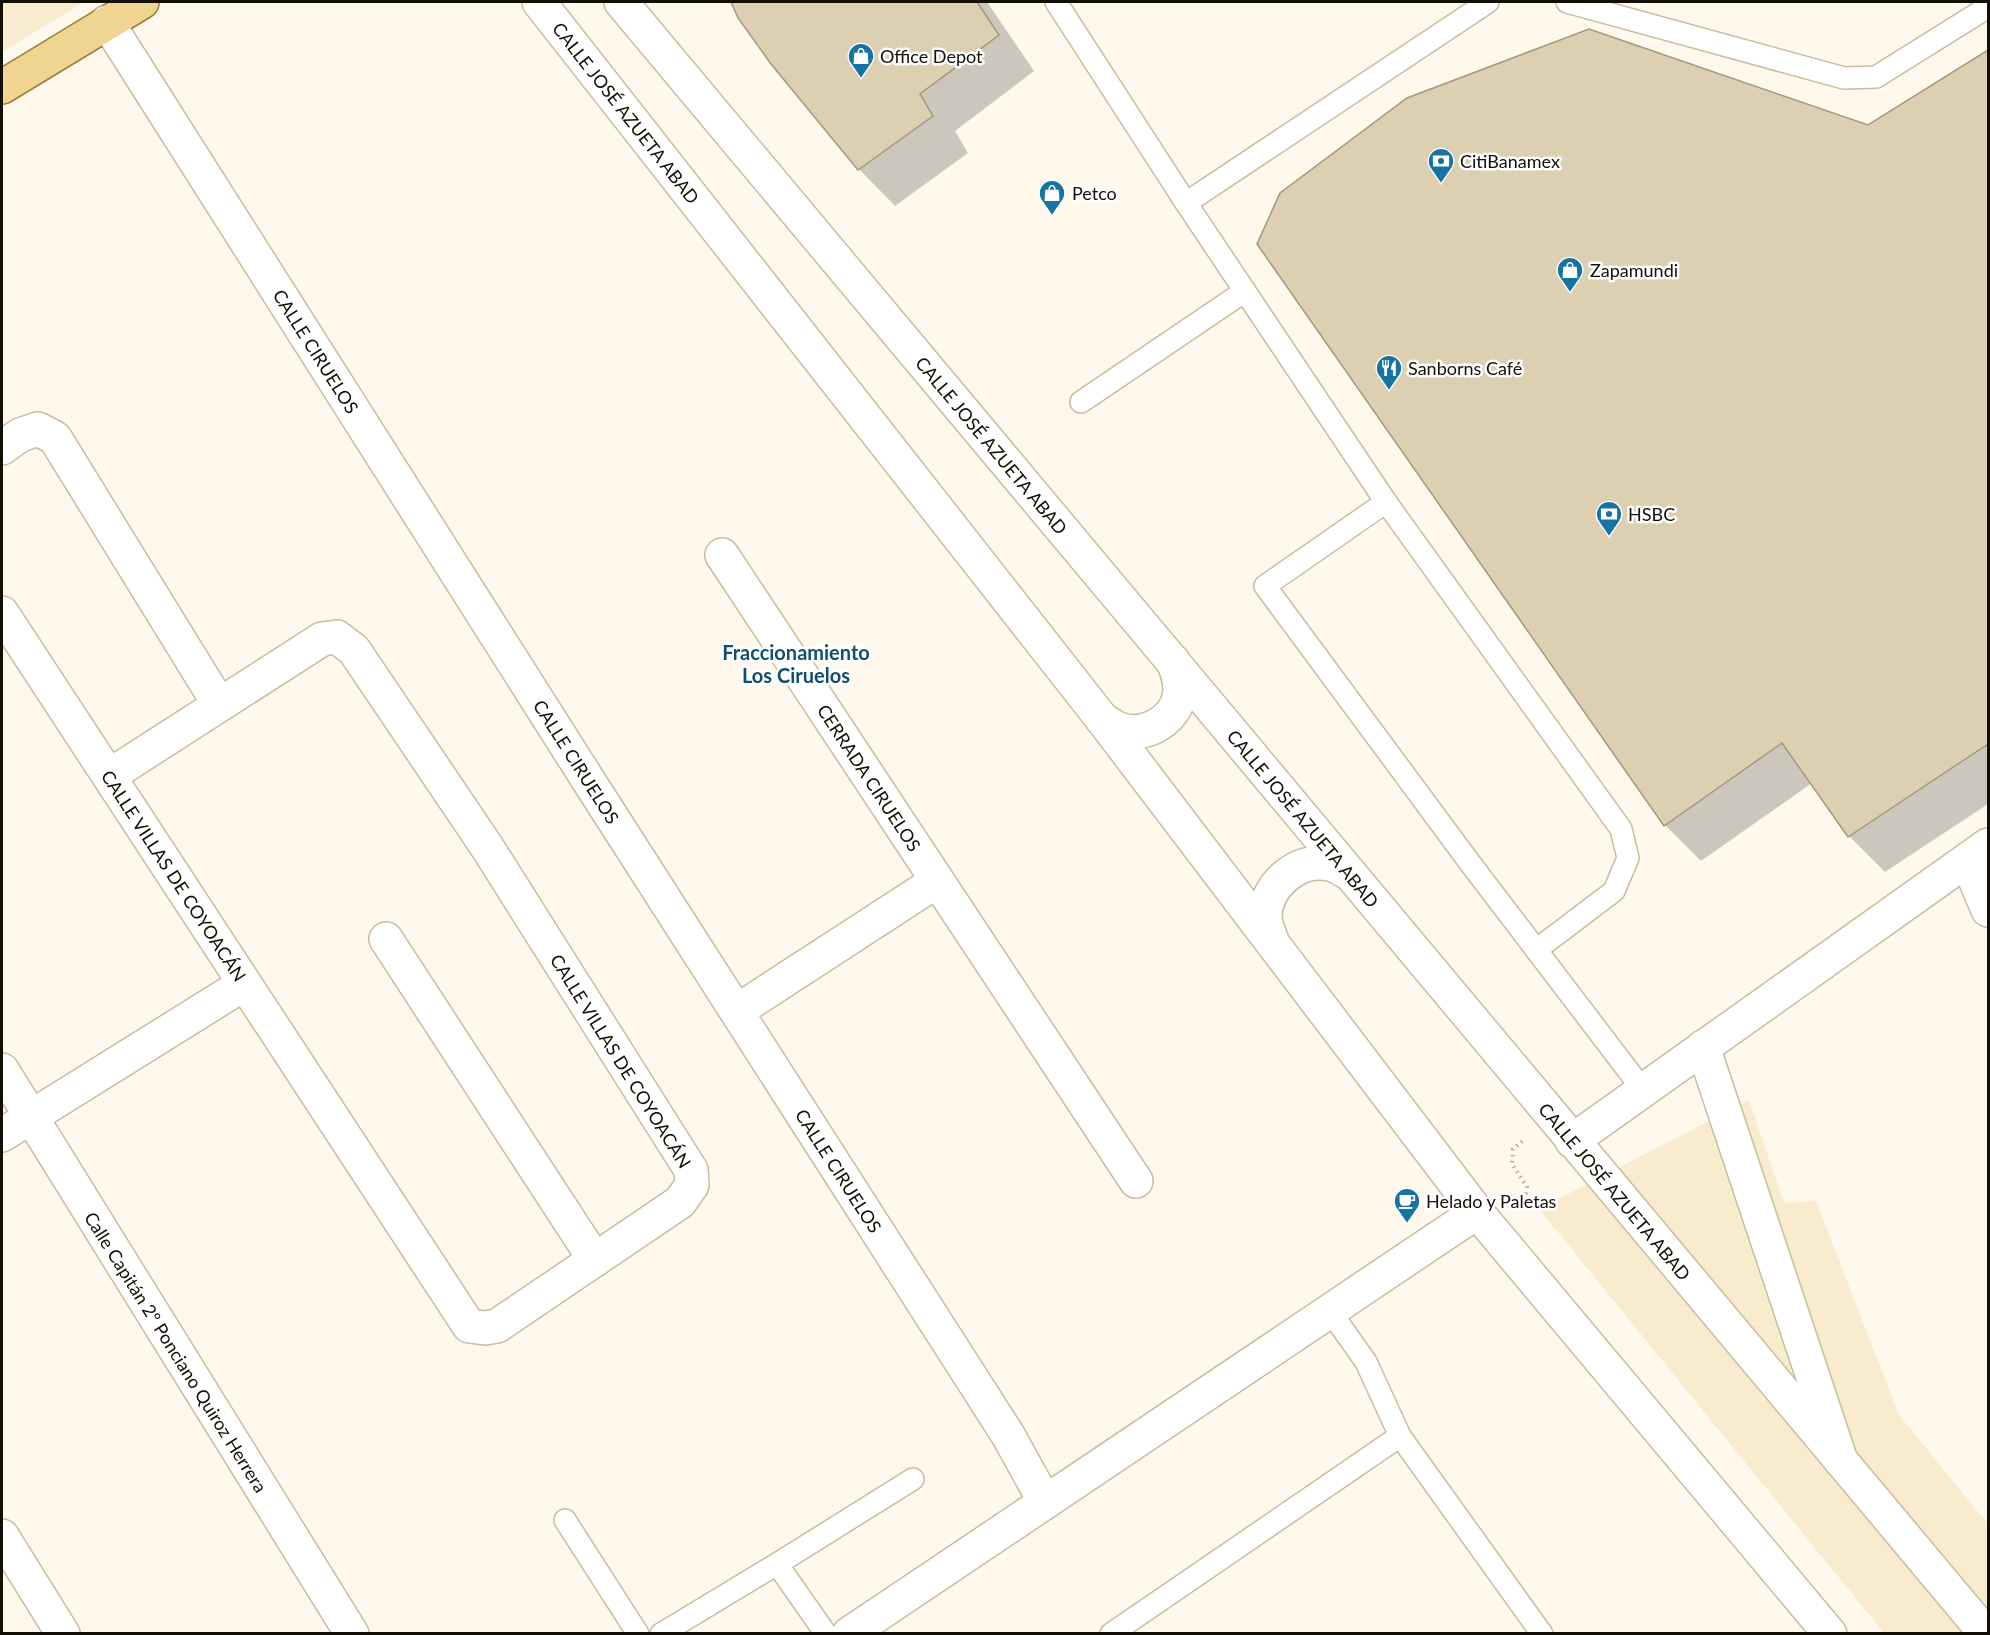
<svg xmlns="http://www.w3.org/2000/svg" width="1990" height="1635" font-family="Lato,sans-serif">
<style>
.green{fill:#f9ebcd}
.shadow{fill:#0003}
.building{fill:#dccfb2;stroke:#a5987c;stroke-width:1.5}
.lines{fill:none;stroke-linecap:round;stroke-linejoin:round}
.lane-casing{stroke:#c9bc9f;stroke-width:24}
.street-casing{stroke:#c9bc9f;stroke-width:36}
.secondary-casing{stroke:#c9bc9f;stroke-width:36}
.primary-casing{stroke:#9c7e32;stroke-width:36}
.path{stroke:#b1aba0;stroke-width:4;stroke-dasharray:1.5 4.5;stroke-linecap:butt}
.lane{stroke:#fff;stroke-width:21}
.street{stroke:#fff;stroke-width:33}
.secondary{stroke:#fff;stroke-width:33}
.primary{stroke:#f0d592;stroke-width:33}
.labels{text-anchor:middle;dominant-baseline:central;stroke-width:5;stroke-linejoin:round;paint-order:stroke}
.poi-label{font-size:18px;fill:#130f05;stroke:#fff;text-anchor:start}
.street-label{font-size:18px;fill:#130f05;stroke:#fff}
.neighbourhood-label{font-size:20px;font-weight:bold;fill:#104f6f;stroke:#fff}
</style>
<rect width="100%" height="100%" fill="#fff9ed"/>
<g class="green">
<path d="M2 2H84L2 52Z"/>
<path d="M1749 1100 1784 1203 1816 1201 1899 1415 1988 1524V1633H1884L1539 1209Z"/>
</g>
<g class="shadow">
<path d="M732 2H987L1034 71 955 131 968 153 895 206 859 169 772 63 739 17Z"/>
<path d="M1988 52V804L1885 872 1849 836 1812 783 1701 861 1665 825 1869 126Z"/>
</g>
<g class="building">
<path d="M731 2H977L999 35 920 94 933 116 858 170 771 64 738 18Z"/>
<path d="M1589 29 1868 125 1988 50V744L1848 837 1782 743 1664 826 1257 244 1280 193 1407 98Z"/>
</g>
<g class="lines">
<g class="lane-casing">
<g id="lane">
<path d="M1056 2 1186 203 1386 502 1621 829 1628 858 1614 891 1536 950"/>
<path d="M1567 2 1844 78 1876 77 1988 7"/>
<path d="M1186 203 1488 2"/>
<path d="M1081 402 1245 291"/>
<path d="M1386 502 1265 586 1470 863 1643 1090"/>
<path d="M1330 1311 1366 1362 1400 1436 1542 1634"/>
<path d="M565 1520 638 1634"/>
<path d="M777 1564 913 1479"/>
<path d="M661 1634 777 1564 826 1634"/>
<path d="M1111 1634 1400 1436"/>
</g>
</g>
<g class="street-casing">
<g id="street">
<path id="s1" d="M107 22 590 783 1008 1435 1045 1502"/>
<path d="M2 448 20 435 38 429 55 438 219 704"/>
<path id="s2" d="M722 555 1136 1181"/>
<path id="s3" d="M2 613 469 1326 485 1328 497 1326 680 1202 692 1185 691 1170 487 847 354 650 337 637 322 639 109 776"/>
<path d="M1967 860 1988 910"/>
<path d="M386 939 595 1260"/>
<path d="M737 1011 937 881"/>
<path d="M1703 1047 1841 1461"/>
<path d="M2 1070 352 1634"/>
<path d="M2 1135 244 984"/>
<path d="M1572 1141 1988 845"/>
<path d="M2 1536 63 1634"/>
<path d="M849 1634 1477 1212"/>
</g>
</g>
<g class="secondary-casing">
<g id="secondary">
<path id="s4" d="M539 2 1102 719 1477 1212 1830 1634"/>
<path id="s5" d="M621 2C1076 545 1529 1091 1986 1634"/>
<path d="M1102 719C1108 723 1113 727 1119 729 1143 738 1172 723 1179 698 1182 685 1178 673 1173 661"/>
<path d="M1272 942C1270 935 1266 926 1265 919 1264 887 1297 857 1329 864 1336 865 1344 871 1350 874"/>
</g>
</g>
<g class="primary-casing">
<path id="primary" d="M2 87 142 2"/>
</g>
<path class="path" d="M1516 1201 1526 1193 1527 1187 1512 1164 1513 1149 1524 1140"/>
<use href="#lane" class="lane"/>
<use href="#street" class="street"/>
<use href="#secondary" class="secondary"/>
<use href="#primary" class="primary"/>
</g>
<defs>
<g id="shop-pin" transform="scale(1.35)"><path d="M0 17L-7.5 6A9.5 9.5 0 1 1 7.5 6Z" fill="#1674a2" stroke="#fff"/><path d="M-5-2.5h2.3a2.7 3.5 0 0 1 5.4 0H5L5.5 6h-11ZM-1.5-2.5h3a1.5 2.3 0 0 0-3 0Z" fill="#fff"/></g>
<g id="bank-pin" transform="scale(1.35)"><path d="M0 17L-7.5 6A9.5 9.5 0 1 1 7.5 6Z" fill="#1674a2" stroke="#fff"/><path d="M-6-4H6V4H-6ZM0-2.3a2.3 2.3 0 1 0 0 4.6a2.3 2.3 0 1 0 0-4.6Z" fill="#fff"/></g>
<g id="restaurant-pin" transform="scale(1.35)"><path d="M0 17L-7.5 6A9.5 9.5 0 1 1 7.5 6Z" fill="#1674a2" stroke="#fff"/><path d="M-5-6h1v4h1v-4h1v4h1v-4h1v5L-1.5 .5V6h-2V.5L-5-1ZM5-6V6H3V1.5H1.5Q1.5-4 5-6Z" fill="#fff"/></g>
<g id="cafe-pin" transform="scale(1.35)"><path d="M0 17L-7.5 6A9.5 9.5 0 1 1 7.5 6Z" fill="#1674a2" stroke="#fff"/><path d="M-5.5-4.5H6V0H3Q3 3.5 0 3.5H-2.5Q-5.5 3.5-5.5 0ZM3-3.2v2h1.7v-2ZM-6 4.5H4V6H-6Z" fill="#fff"/></g>
</defs>
<g fill-rule="evenodd">
<use href="#shop-pin" x="861" y="56"/>
<use href="#bank-pin" x="1441" y="161"/>
<use href="#shop-pin" x="1052" y="193"/>
<use href="#shop-pin" x="1570" y="270"/>
<use href="#restaurant-pin" x="1389" y="368"/>
<use href="#bank-pin" x="1609" y="514"/>
<use href="#cafe-pin" x="1407" y="1201"/>
</g>
<g class="labels">
<g class="poi-label">
<text x="880" y="56">Office Depot</text>
<text x="1460" y="161">CitiBanamex</text>
<text x="1072" y="193">Petco</text>
<text x="1590" y="270">Zapamundi</text>
<text x="1408" y="368">Sanborns Café</text>
<text x="1628" y="514">HSBC</text>
<text x="1426" y="1201">Helado y Paletas</text>
</g>
<g class="street-label">
<text stroke="none"><textPath href="#s4" startOffset="141">CALLE JOSÉ AZUETA ABAD</textPath></text>
<text stroke="none"><textPath href="#s1" startOffset="390">CALLE CIRUELOS</textPath></text>
<text stroke="none"><textPath href="#s5" startOffset="578">CALLE JOSÉ AZUETA ABAD</textPath></text>
<text stroke="none"><textPath href="#s1" startOffset="876">CALLE CIRUELOS</textPath></text>
<text stroke="none"><textPath href="#s2" startOffset="267">CERRADA CIRUELOS</textPath></text>
<text stroke="none"><textPath href="#s5" startOffset="1064">CALLE JOSÉ AZUETA ABAD</textPath></text>
<text stroke="none"><textPath href="#s3" startOffset="314">CALLE VILLAS DE COYOACÁN</textPath></text>
<text transform="translate(621 1061) rotate(58)">CALLE VILLAS DE COYOACÁN</text>
<text stroke="none"><textPath href="#s1" startOffset="1362">CALLE CIRUELOS</textPath></text>
<text stroke="none"><textPath href="#s5" startOffset="1550">CALLE JOSÉ AZUETA ABAD</textPath></text>
<text transform="translate(176 1352) rotate(58)">Calle Capitán 2º Ponciano Quiroz Herrera</text>
</g>
<g class="neighbourhood-label">
<text x="796" y="652">Fraccionamiento<tspan x="796" dy="23">Los Ciruelos</tspan></text>
</g>
</g>
<rect width="1990" height="1635" fill="none" stroke="#130f05" stroke-width="6"/>
</svg>
